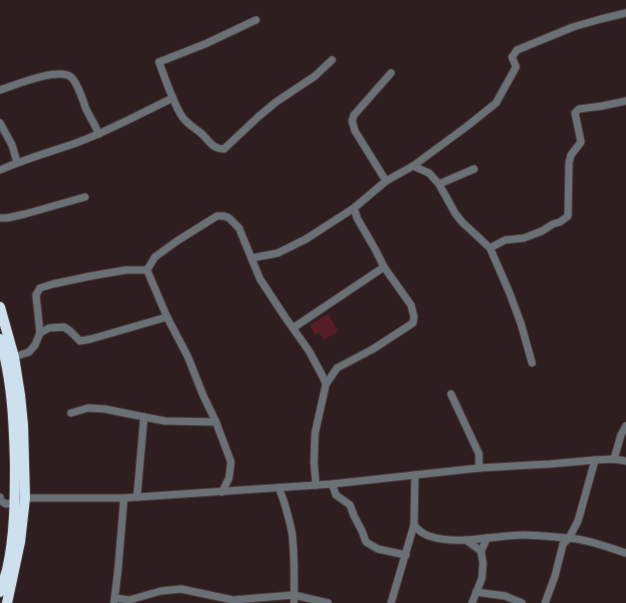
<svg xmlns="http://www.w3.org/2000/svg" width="626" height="603" font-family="Merriweather,serif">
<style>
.green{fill:#571d26}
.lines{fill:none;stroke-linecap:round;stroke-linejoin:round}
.minor-casing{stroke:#4c3c3c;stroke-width:9}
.highway-casing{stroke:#4c3c3c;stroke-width:12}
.minor{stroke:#697176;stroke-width:7}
.highway{stroke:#cde0ed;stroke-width:10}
</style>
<rect width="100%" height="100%" fill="#2f1e1f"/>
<path class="green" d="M328 314 338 331 324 340 319 333 315 335 310 325Z"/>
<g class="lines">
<g class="minor-casing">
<g id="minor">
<path d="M256 20 205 44 159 62C164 75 175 109 184 119 189 125 196 129 202 134 209 141 213 149 224 149L258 117 276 102 315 76 332 60"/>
<path d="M0 90C15 85 58 67 71 77 78 83 83 101 86 109 90 117 95 125 99 134"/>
<path d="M0 123 12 145 17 162"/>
<path d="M413 166 429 173 439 184 455 213 462 222 490 248 510 294 521 324 532 363"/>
<path d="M0 170C25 159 50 152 76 143 109 131 141 113 173 98"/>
<path d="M386 181 355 131 352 121 354 115 391 73"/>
<path d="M439 184 474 169"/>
<path d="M0 218H7L25 214 85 197"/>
<path d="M490 248 505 240 524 238 542 231 553 224 560 222 568 216 569 162 571 155 581 142 575 113 579 109 602 106 626 101"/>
<path d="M252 258 278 253 306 239 354 208 386 181 413 166 466 127 496 103 516 67 512 57 517 50 573 27 601 19 626 13"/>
<path d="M293 328 384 267"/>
<path d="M40 333 36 295 40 288 53 284 91 276 126 270H147"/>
<path d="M14 357 29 352 35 345 40 333 49 328 64 327 70 331 80 341 91 339 167 317"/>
<path d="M326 384 337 368 373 349 413 323 414 317 411 305 384 267 375 249 357 218 354 208"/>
<path d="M451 394 479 454V468"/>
<path d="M71 413 88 408 105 409 144 417"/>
<path d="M614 459 621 435 626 426"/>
<path d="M415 475 414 525C418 530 423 534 429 536 458 546 495 535 524 535 538 535 553 537 567 538 587 539 607 547 626 553"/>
<path d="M332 484 336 495 350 505 354 516 362 531 366 542 378 549 406 555"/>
<path d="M279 488C285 503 289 518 292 533 295 556 294 580 294 603"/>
<path d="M222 492 229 478 231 462 216 422 203 395 188 357 167 317 147 270 155 257 177 241 217 216H224L229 218 239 228 260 279 285 317 309 351 322 375 326 384 315 433 314 463 316 485"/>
<path d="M0 497 1 501 6 504 15 502"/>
<path d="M137 497 144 417 165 421 216 422"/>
<path d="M25 498H124L332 484 479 468 550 464 595 460 614 459 626 461"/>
<path d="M466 540 481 551"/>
<path d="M476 592 505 596 522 603"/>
<path d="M115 598 129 600 161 591 181 589 233 600 294 595 328 603"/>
<path d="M114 603 118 570 124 498"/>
<path d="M391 603 414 525"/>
<path d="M472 603 482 578 483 563 481 551 487 538"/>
<path d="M545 603 555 576 563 544 569 538 578 521 595 460"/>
</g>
</g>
<g class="highway-casing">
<g id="highway">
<path d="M0 307 14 357 20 395 23 425 25 498 20 542 7 603"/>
<path d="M0 339C12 379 14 421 15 463 15 498 15 536 7 570 5 577 2 585 0 592"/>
</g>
</g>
<use href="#minor" class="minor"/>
<use href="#highway" class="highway"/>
</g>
</svg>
